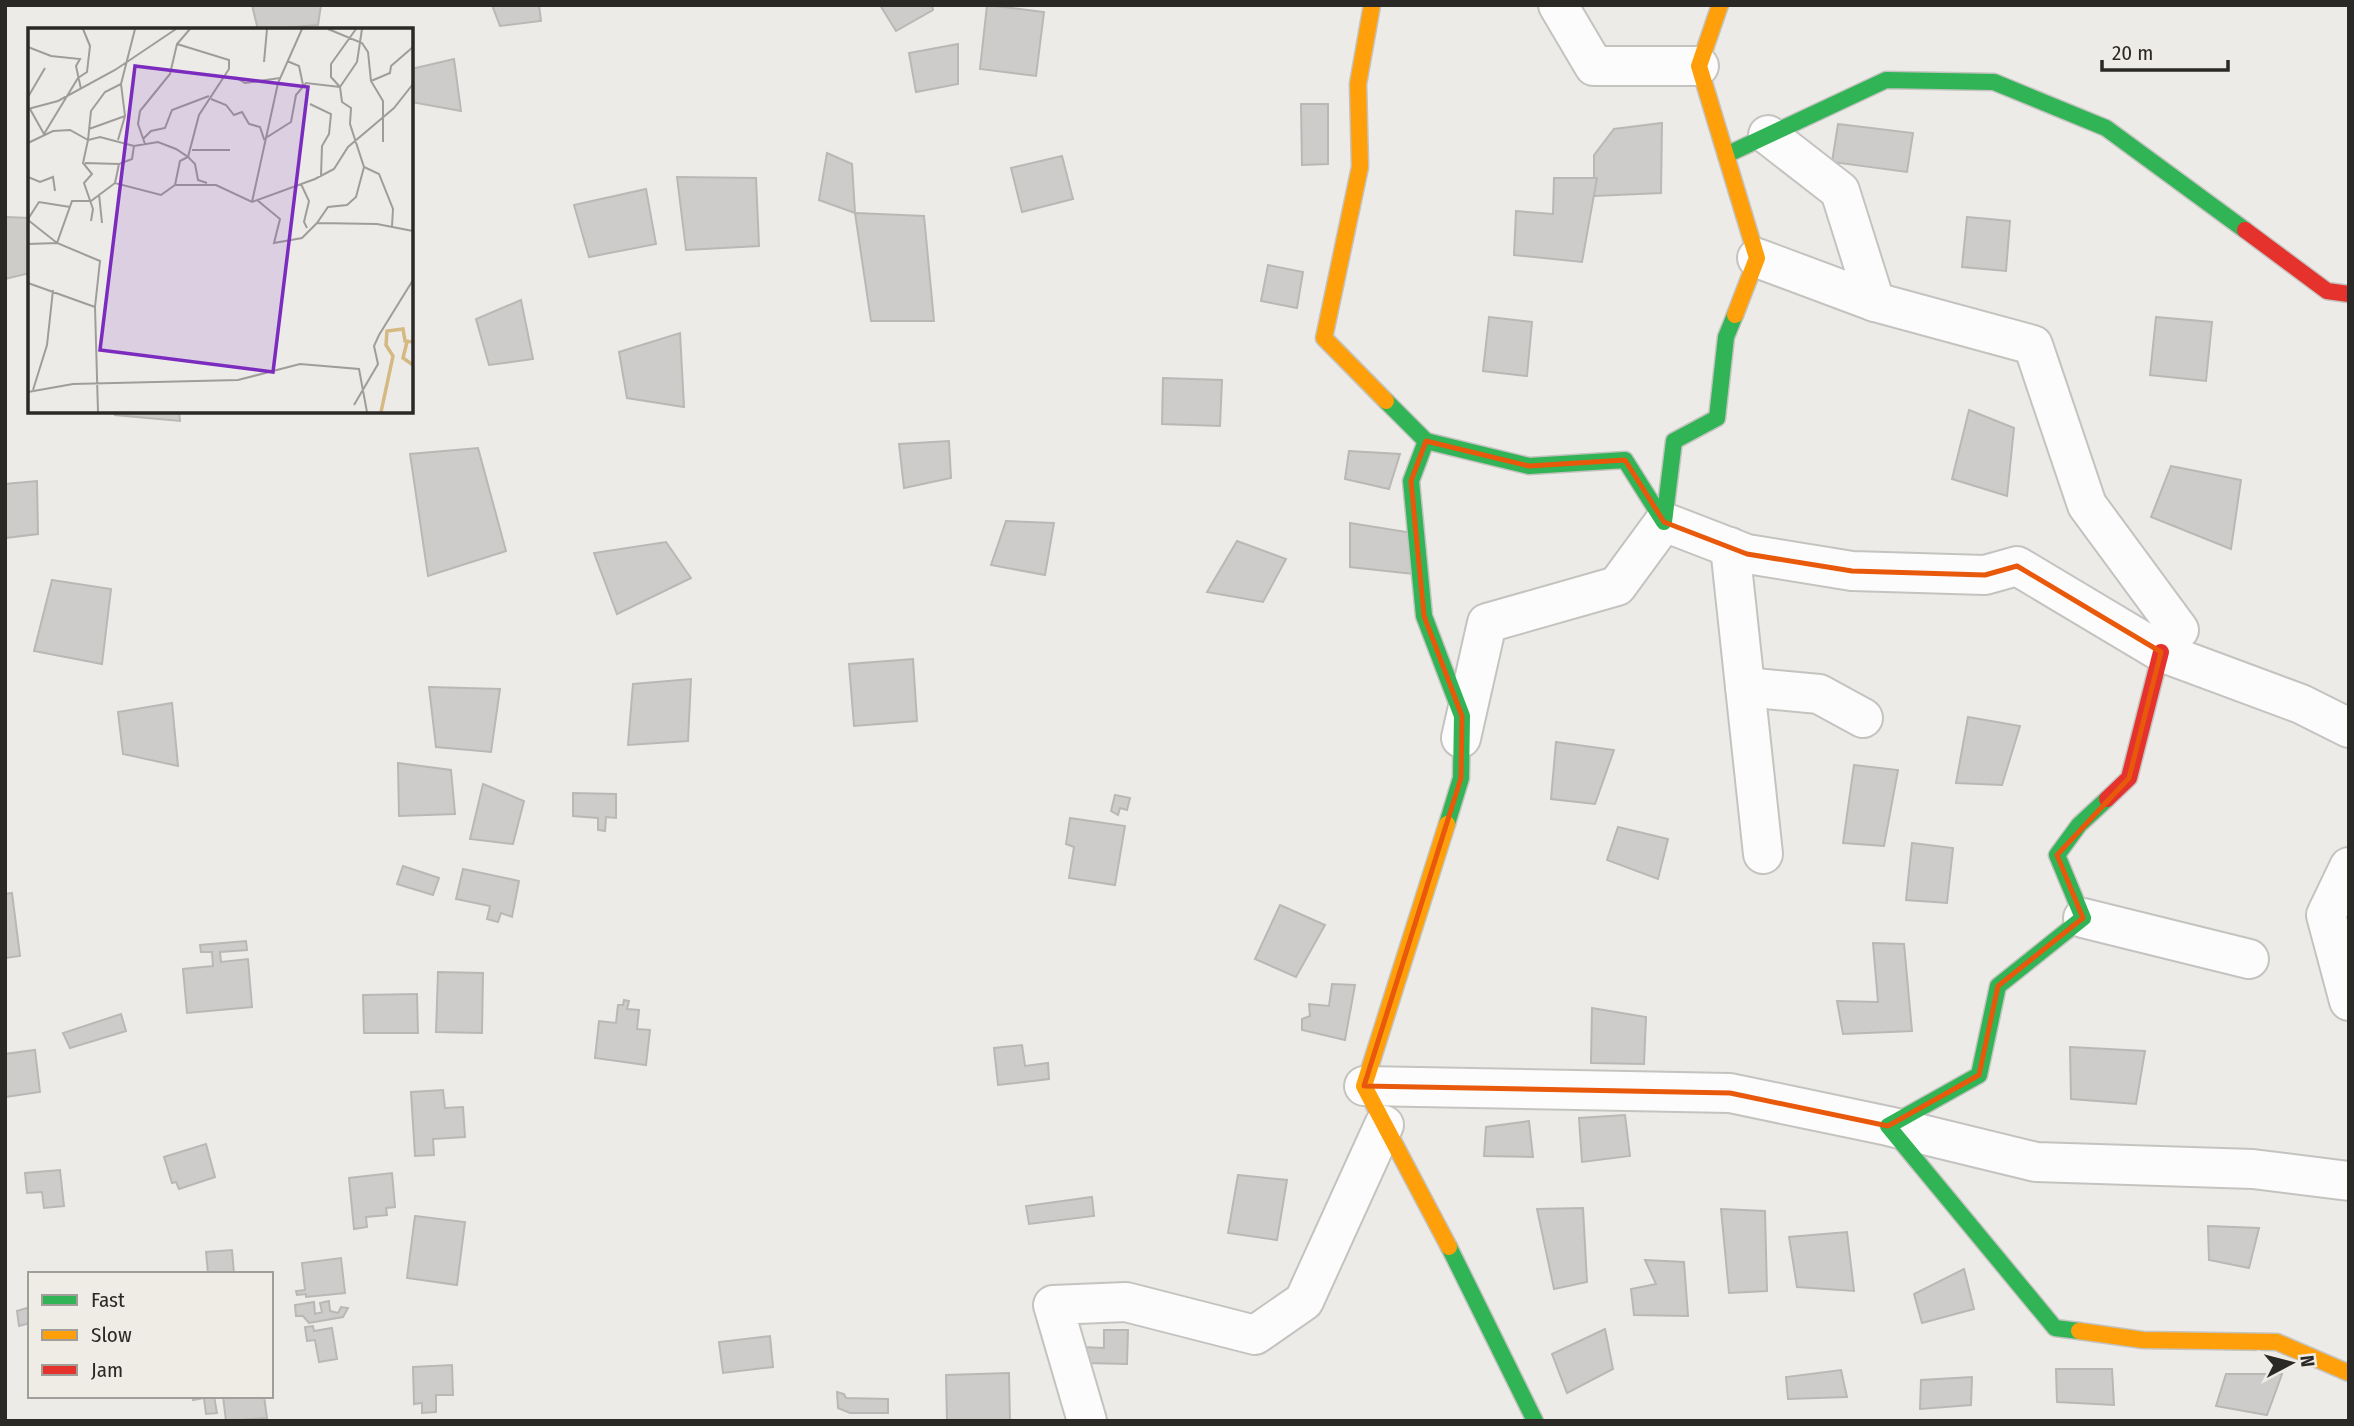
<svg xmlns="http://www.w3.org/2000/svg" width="2354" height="1426" font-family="'Fira Sans Condensed',sans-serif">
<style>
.building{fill:#ceccca;stroke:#b9b8b6;stroke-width:2}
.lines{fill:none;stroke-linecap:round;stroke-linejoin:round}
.street-casing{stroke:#c4c3c0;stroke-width:42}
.fast-casing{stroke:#c4c3c0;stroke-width:19}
.slow-casing{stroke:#c4c3c0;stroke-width:19}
.jam-casing{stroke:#c4c3c0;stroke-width:19}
.street{stroke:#fcfcfc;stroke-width:38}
.fast{stroke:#30b455;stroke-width:16}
.slow{stroke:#ff9f0a;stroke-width:16}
.jam{stroke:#e5322d;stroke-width:16}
.marked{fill:none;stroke:#e8590c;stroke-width:5;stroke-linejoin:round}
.inset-river{fill:none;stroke:#d4ba82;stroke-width:3.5}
.inset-road{fill:none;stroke:#9f9d9a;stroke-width:2}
.view{fill:#7b2cbf;fill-opacity:0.15;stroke:#7b2cbf;stroke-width:3.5}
.inset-edge{fill:none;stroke:#2a2926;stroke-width:3.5}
</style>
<rect width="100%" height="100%" fill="#edebe8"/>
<g class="building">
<path d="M252 5H321L318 25 258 30Z"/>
<path d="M492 5H539L541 21 500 26Z"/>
<path d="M880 5H932L933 10 896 31Z"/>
<path d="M987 5 1044 12 1036 76 980 69Z"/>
<path d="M958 44V84L916 92 909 53Z"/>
<path d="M454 59 461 111 411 102V69Z"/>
<path d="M1301 104H1328V164L1302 165Z"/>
<path d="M1662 123 1661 193 1594 196V155L1614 129Z"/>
<path d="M1838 124 1913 133 1907 172 1832 162Z"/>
<path d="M827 153 852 164 855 213 819 200Z"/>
<path d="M1062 156 1073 199 1022 212 1011 168Z"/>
<path d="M677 177 756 178 759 246 686 250Z"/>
<path d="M1554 178H1597L1582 262 1514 255 1516 211 1553 214Z"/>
<path d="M646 189 656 244 589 257 574 205Z"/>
<path d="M855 213 924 216 934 321H871Z"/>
<path d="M5 217 30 218V273L5 279Z"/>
<path d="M1967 217 2010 221 2006 271 1962 267Z"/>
<path d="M1268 265 1303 272 1297 308 1261 301Z"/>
<path d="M521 300 533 359 489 365 476 319Z"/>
<path d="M1489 317 1532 322 1527 376 1483 371Z"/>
<path d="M2156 317 2212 322 2206 381 2150 375Z"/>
<path d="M680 333 684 407 627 398 619 352Z"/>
<path d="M1163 378 1222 380 1220 426 1162 424Z"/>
<path d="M1969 410 2014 428 2007 496 1952 479Z"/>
<path d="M115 411H179L180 421 115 415Z"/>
<path d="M949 441 951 478 904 488 899 444Z"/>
<path d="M478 448 506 551 428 576 410 454Z"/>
<path d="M1349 451 1400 454 1389 489 1345 479Z"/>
<path d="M2171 466 2241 480 2231 549 2151 517Z"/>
<path d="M37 481 38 534 5 538V484Z"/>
<path d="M1006 521 1054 523 1045 575 991 565Z"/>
<path d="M1350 523 1413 533V574L1350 567Z"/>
<path d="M1237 541 1286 559 1263 602 1207 592Z"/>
<path d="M666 542 691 578 617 614 594 553Z"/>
<path d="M52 580 111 589 102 664 34 651Z"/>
<path d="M913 659 917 721 854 726 849 664Z"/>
<path d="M691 679 688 741 628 745 633 684Z"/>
<path d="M429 687 500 689 491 752 436 747Z"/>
<path d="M172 703 178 766 123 754 118 712Z"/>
<path d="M1968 717 2020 726 2002 785 1956 783Z"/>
<path d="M1556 742 1614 750 1595 804 1551 799Z"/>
<path d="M398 763 451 770 455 814 399 816Z"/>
<path d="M1854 765 1898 770 1884 846 1843 843Z"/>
<path d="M483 784 524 801 513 844 470 839Z"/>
<path d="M573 793 616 794V818L606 817 605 831 598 830V818L573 816Z"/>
<path d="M1115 795 1130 798 1127 810 1120 808 1118 815 1111 811Z"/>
<path d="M1070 818 1125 826 1115 885 1069 878 1074 847 1066 844Z"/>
<path d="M1618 827 1668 839 1658 879 1607 860Z"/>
<path d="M1912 843 1953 848 1947 903 1906 900Z"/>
<path d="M403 866 439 878 433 895 397 884Z"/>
<path d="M463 869 519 881 512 917 501 913 498 922 487 919 490 906 456 899Z"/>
<path d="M12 893 20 956 5 958V894Z"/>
<path d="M1280 905 1325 925 1296 977 1255 959Z"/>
<path d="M246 941 247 950 220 952 221 962 248 959 252 1007 187 1013 183 969 213 966 212 952H201L200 945Z"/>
<path d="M1873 943 1904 944 1912 1031 1843 1034 1837 1001 1878 1002Z"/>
<path d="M438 972 483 973 482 1033 436 1032Z"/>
<path d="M1332 984 1355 985 1345 1040 1302 1030V1019L1310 1016 1309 1004 1329 1006Z"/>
<path d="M417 994 418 1033H364L363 995Z"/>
<path d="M624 1000 629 1001 627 1009 639 1010 637 1029 650 1030 646 1065 595 1058 599 1021 616 1023 618 1005H623Z"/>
<path d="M1592 1008 1646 1017 1644 1064 1591 1063Z"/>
<path d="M121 1014 126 1031 70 1048 63 1033Z"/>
<path d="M1022 1045 1025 1066 1048 1063 1049 1079 998 1085 994 1048Z"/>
<path d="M2070 1047 2145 1051 2136 1104 2071 1099Z"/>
<path d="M35 1050 40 1092 5 1097V1054Z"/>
<path d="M443 1090 445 1108 463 1107 465 1137 433 1139 434 1155 415 1156 411 1092Z"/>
<path d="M1625 1115 1630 1156 1582 1162 1579 1118Z"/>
<path d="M1529 1121 1533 1157 1484 1156 1486 1127Z"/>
<path d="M206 1144 215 1177 179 1189 176 1182 172 1183 164 1157Z"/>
<path d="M60 1170 64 1206 44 1208 42 1192 27 1193 25 1173Z"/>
<path d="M392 1173 395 1207 386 1208 387 1215 366 1217 367 1227 354 1229 349 1178Z"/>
<path d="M1238 1175 1287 1180 1277 1240 1228 1233Z"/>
<path d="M1092 1197 1094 1216 1029 1224 1026 1206Z"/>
<path d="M1583 1208 1587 1282 1554 1289 1537 1209Z"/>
<path d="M1721 1209 1765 1211 1767 1291 1729 1293Z"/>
<path d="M415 1216 465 1222 457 1285 407 1278Z"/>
<path d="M2208 1226 2259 1228 2249 1268 2209 1260Z"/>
<path d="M1847 1232 1854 1291 1797 1287 1789 1237Z"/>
<path d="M232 1250 234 1274H201L208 1273 206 1252Z"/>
<path d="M341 1258 345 1293 306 1297V1294L297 1295 296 1291 305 1290 302 1263Z"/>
<path d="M1645 1260 1684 1262 1688 1316 1634 1315 1631 1289 1656 1284Z"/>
<path d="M1964 1269 1974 1309 1922 1323 1914 1294Z"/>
<path d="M329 1301 330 1311 338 1313 341 1307 348 1308 343 1317 309 1323 303 1316H296L295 1305 314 1302 315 1314 322 1312 320 1303Z"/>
<path d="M30 1307V1323L19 1326 17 1311Z"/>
<path d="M313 1326 314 1331 332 1328 337 1359 319 1362 315 1340 307 1341 305 1327Z"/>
<path d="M1605 1329 1613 1369 1567 1393 1552 1354Z"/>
<path d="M1104 1330H1128L1127 1364 1085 1363V1347L1104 1348Z"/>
<path d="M770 1336 773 1367 723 1373 719 1342Z"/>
<path d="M452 1365 453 1395H436V1412L422 1413V1403L414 1404 413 1367Z"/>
<path d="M2056 1369H2112L2114 1405 2057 1402Z"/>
<path d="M1841 1370 1847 1397 1788 1399 1786 1377Z"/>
<path d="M1009 1373 1010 1421H947L946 1375Z"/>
<path d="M2226 1374H2282L2267 1415 2216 1406Z"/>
<path d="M1972 1377 1971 1405 1920 1409 1921 1380Z"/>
<path d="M837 1392 844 1394 846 1398 888 1399V1413H850L838 1408Z"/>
<path d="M192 1396H214L217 1413 206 1414 204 1398 193 1400Z"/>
<path d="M223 1396H264L267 1418 226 1421Z"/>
</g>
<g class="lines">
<g class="street-casing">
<g id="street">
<path d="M1558 5 1594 66H1699"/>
<path d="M1768 135 1840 191 1875 302 2033 345 2087 505 2179 630"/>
<path d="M1757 258 1875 302"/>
<path d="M1730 547 1763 854"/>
<path d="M1745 687 1819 694 1863 718"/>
<path d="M1461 738 1487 623 1617 586 1664 522 1747 554 1852 571 1985 575 2017 566 2161 652 2301 704 2349 728"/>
<path d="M2349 867 2326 915 2349 1001"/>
<path d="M2083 918 2249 959"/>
<path d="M1364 1086 1730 1093 1888 1126 2036 1162 2253 1169 2349 1181"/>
<path d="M1087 1421 1053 1305 1126 1302 1255 1335 1304 1301 1384 1125"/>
</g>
</g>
<g class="fast-casing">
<g id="fast">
<path d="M1726 155 1886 80 1994 82 2106 128 2245 230"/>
<path d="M1386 401 1426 441 1411 481 1424 616 1462 716 1461 778 1447 824"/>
<path d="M1426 441 1529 466 1625 460 1664 522 1674 441 1717 418 1726 337 1735 315"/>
<path d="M1449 1247 1535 1421"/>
<path d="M2079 1331 2055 1328 1888 1126 1979 1075 1998 986 2083 918 2057 855 2079 825 2107 799"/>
</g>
</g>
<g class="slow-casing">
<g id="slow">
<path d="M1372 5 1358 84 1360 167 1324 338 1386 401"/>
<path d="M1720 5 1699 66 1757 258 1735 315"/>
<path d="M1447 824 1364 1086 1449 1247"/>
<path d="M2079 1331 2143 1340 2277 1342 2349 1373"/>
</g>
</g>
<g class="jam-casing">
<g id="jam">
<path d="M2245 230 2327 291 2349 294"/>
<path d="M2107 799 2129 778 2161 652"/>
</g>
</g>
<use href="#street" class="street"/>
<use href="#fast" class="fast"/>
<use href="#slow" class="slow"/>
<use href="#jam" class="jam"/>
</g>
<path class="marked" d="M1426 441 1529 466 1625 460 1664 522 1747 554 1852 571 1985 575 2017 566 2161 652 2129 778 2057 855 2083 918 1998 986 1979 1075 1888 1126 1730 1093 1364 1086 1461 778 1462 716 1424 616 1411 481Z"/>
<g transform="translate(28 28)">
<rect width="385" height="385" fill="#edebe8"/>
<path class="inset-river" d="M379 314 375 330 385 337M353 384 365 328 358 317 359 303 375 301 377 313 385 314"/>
<path class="inset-road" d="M300 1 334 15 340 24 343 53 355 73V114M334 1 329 34 312 59 314 74 323 80 322 96 336 139 351 146 365 181 364 198M149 16 201 32V41L171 87 160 129 167 136 170 152 179 155M0 19 23 28 52 31 48 38 53 61M259 33 271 38 275 57M236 34 239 1M207 49 217 55 252 50M343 53 362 45 363 38 385 19M312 59 303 49V36L328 1M0 69 17 40M183 71 198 77 206 87 214 84 221 96 232 99 236 111 263 94 268 67 278 55 312 59M282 76 303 86 301 106 294 118 293 148M0 81 30 73 87 42 148 1M2 81 16 106M61 101 97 88M16 106 50 50 59 44 62 18 55 1M115 111 123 103 137 100 144 82 181 68M90 112 97 88 93 56M0 115 25 103 42 102 60 112 63 83 77 64 93 56 107 1M117 116 110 96 112 83 142 46 149 16 162 1M164 122H202M57 135 91 136M0 149 12 154 25 149 27 163M87 155 91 136 104 131 106 118M273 156 281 173 276 194 279 200M71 166 74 195M229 172 252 191 246 215 274 210 289 195 349 196 385 203M224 174 250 55 274 1M0 191 11 174 42 179M0 192 29 215 72 233 67 279 70 384M63 193 65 181 56 155 64 146 55 135 60 112 72 109 106 118 130 114 148 121 160 129 152 133 147 157M289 195 300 179 319 177 328 169 336 139M0 216 29 215 44 173H63L87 155 133 167 147 157H188L224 174 287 151 306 141 320 119 366 80 385 56M0 255 67 279M5 362 19 317 25 262M0 364 45 356 210 352 272 336 331 341 339 384M326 377 350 336 346 318 351 307 385 252"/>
<path class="view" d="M107 38 280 59 245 344 72 322Z"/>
<rect width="385" height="385" class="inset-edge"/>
</g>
<rect width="2354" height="1426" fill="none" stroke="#2a2926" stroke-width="14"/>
<rect x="28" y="1272" width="245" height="126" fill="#efece6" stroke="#a09e99" stroke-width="2"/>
<rect x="42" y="1295" width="35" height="10" fill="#30b455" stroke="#a09e99" stroke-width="2"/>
<text x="91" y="1307" font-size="21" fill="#2a2926">Fast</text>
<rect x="42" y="1330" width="35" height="10" fill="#ff9f0a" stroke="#a09e99" stroke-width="2"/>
<text x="91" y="1342" font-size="21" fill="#2a2926">Slow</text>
<rect x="42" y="1365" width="35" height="10" fill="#e5322d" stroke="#a09e99" stroke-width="2"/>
<text x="91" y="1377" font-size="21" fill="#2a2926">Jam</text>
<g transform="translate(2291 1363) rotate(83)" stroke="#efece6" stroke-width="5" paint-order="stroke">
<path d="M0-5L12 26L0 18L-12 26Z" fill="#2a2926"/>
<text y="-10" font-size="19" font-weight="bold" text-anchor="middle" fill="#2a2926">N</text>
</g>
<path d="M2102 60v10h126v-10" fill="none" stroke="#2a2926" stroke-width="3.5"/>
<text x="2112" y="60" font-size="21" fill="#2a2926" stroke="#efece6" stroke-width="5" paint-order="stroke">20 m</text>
</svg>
